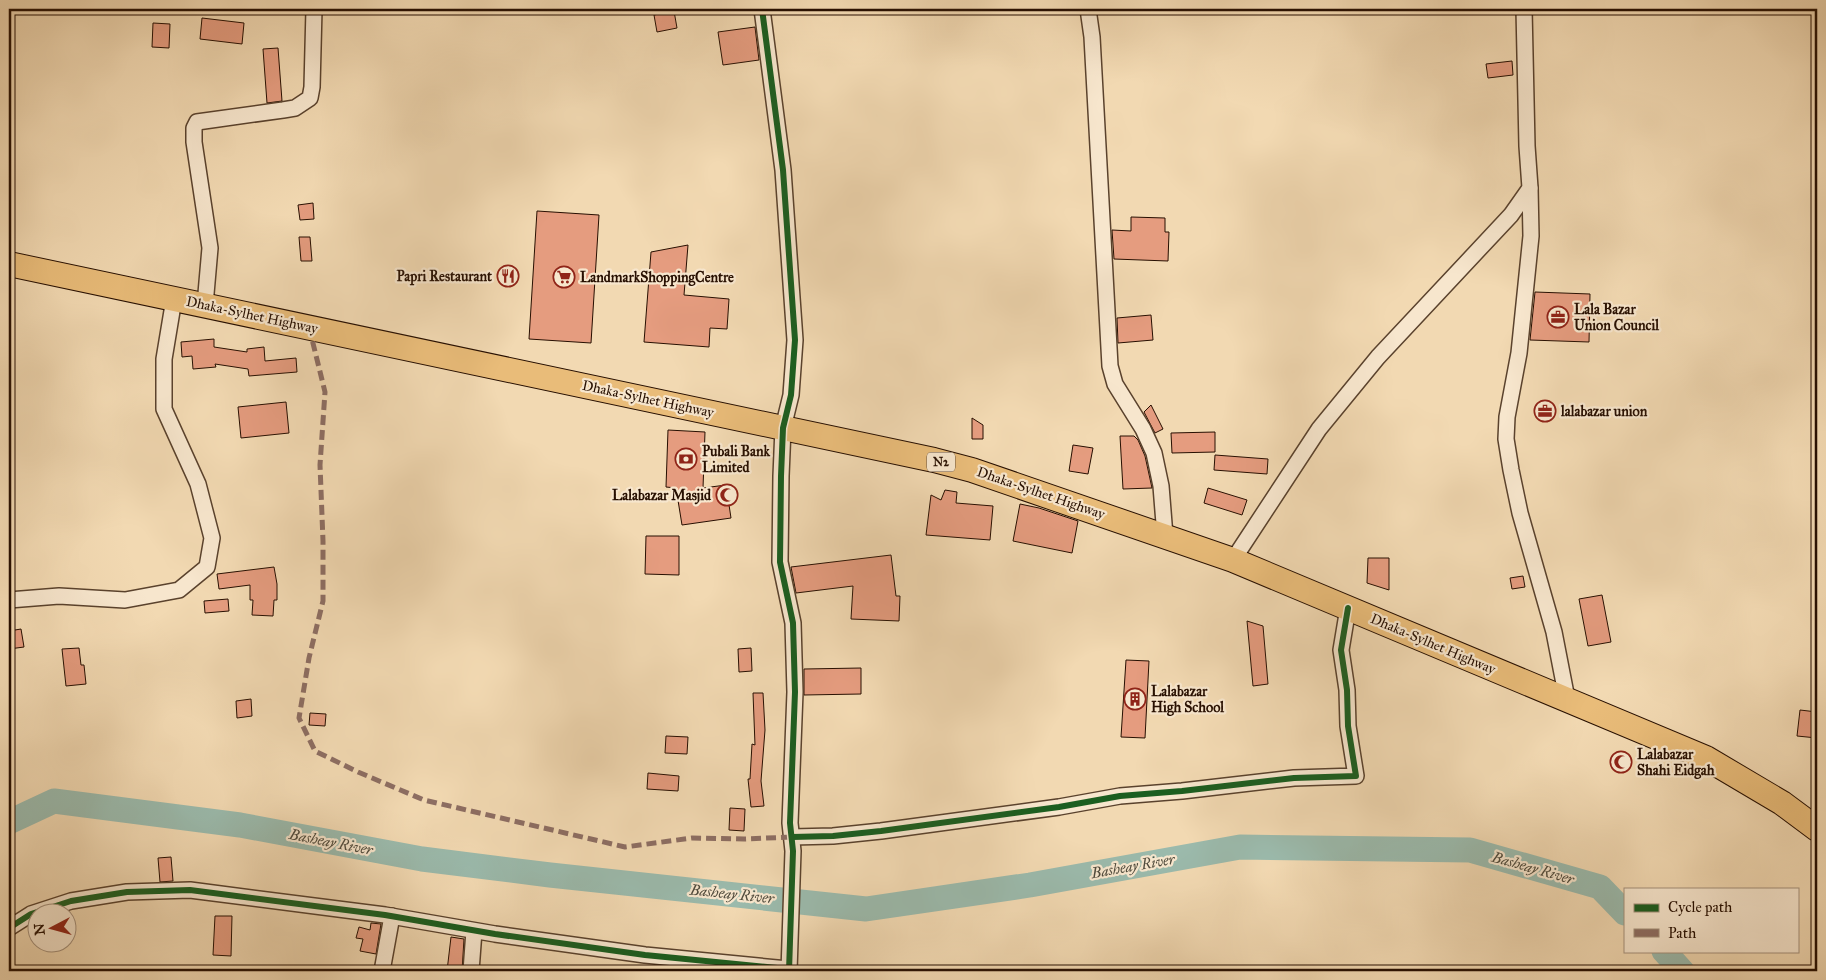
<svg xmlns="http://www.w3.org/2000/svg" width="1826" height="980" font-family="'IM FELL Great Primer',serif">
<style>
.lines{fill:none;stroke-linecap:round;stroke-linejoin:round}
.river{stroke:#9bbaac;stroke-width:25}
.building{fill:#e59c7f;stroke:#270f01}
.minor-casing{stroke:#5a422d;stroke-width:18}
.trunk-casing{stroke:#270f01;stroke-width:26}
.minor{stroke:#f7e6cd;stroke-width:15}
.trunk{stroke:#e9bc79;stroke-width:24}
.quiet{stroke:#8d6e63;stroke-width:5;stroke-dasharray:10 5;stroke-linecap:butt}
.cycleway-casing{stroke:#f7e6cd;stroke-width:9}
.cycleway{stroke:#1b5e20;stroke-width:6}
.labels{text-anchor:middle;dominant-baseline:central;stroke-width:4.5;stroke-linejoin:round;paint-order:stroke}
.shield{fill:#f7e6cd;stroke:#65503e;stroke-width:1}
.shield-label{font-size:12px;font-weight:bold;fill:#270f01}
.poi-label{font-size:14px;font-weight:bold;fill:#270f01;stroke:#f7e6cd;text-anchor:start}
.street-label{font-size:14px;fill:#270f01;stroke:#f7e6cd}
.water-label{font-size:15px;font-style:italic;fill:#504b3d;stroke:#f7e6cd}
</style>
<rect width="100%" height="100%" fill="#f2d9b2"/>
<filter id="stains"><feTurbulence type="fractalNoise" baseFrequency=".004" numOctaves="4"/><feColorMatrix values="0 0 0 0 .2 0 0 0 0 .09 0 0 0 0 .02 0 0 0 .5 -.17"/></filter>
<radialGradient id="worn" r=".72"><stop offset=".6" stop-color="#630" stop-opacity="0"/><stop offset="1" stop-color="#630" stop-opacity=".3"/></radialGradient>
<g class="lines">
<g class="river">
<path d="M9 822 54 801 240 825 422 859 550 875 866 909 1030 885 1240 847 1470 850 1600 887 1625 913"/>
<path d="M1664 951 1682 971"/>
</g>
</g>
<g class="building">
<path d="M674 11 677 28 657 32 654 15Z"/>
<path d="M202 18 244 23 242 44 200 39Z"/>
<path d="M153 23 170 24 169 48 152 47Z"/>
<path d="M755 27 759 60 723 65 718 32Z"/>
<path d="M278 48 282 101 267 103 263 49Z"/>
<path d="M1512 61 1513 75 1488 78 1486 64Z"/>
<path d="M313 203 314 219 300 220 298 205Z"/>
<path d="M537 211 599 215 591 343 529 339Z"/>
<path d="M1131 217 1165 218V232H1169L1168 261 1114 259 1112 230 1131 231Z"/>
<path d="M299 237H310L312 261H301Z"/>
<path d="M688 245 684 295 729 299 727 329 710 328 709 347 644 342 651 252Z"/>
<path d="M1535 292 1590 294 1589 342 1530 340Z"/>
<path d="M1151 315 1153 340 1118 343 1117 318Z"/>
<path d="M214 339V347L247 352V349L264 347 265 361 296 358 297 372 249 376 248 369 215 364 216 367 193 369 192 356 182 357 181 342Z"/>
<path d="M286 402 289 433 241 438 238 407Z"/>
<path d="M1151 405 1163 429 1155 433 1144 412Z"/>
<path d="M972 418 983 425V439H972Z"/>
<path d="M668 430 705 432 703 488 726 485 731 518 682 525 676 488 666 487Z"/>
<path d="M1215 432V452L1172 453 1171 433Z"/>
<path d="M1120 436H1134L1138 440 1145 456 1152 488 1123 489Z"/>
<path d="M1073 445 1093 448 1088 474 1069 471Z"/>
<path d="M1215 455 1268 459 1267 474 1214 470Z"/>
<path d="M1208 488 1247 500 1242 515 1204 503Z"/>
<path d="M945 490 957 492 956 503 993 506 990 540 926 535 931 495 941 500Z"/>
<path d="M1020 504 1039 508 1078 521 1072 553 1013 541Z"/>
<path d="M646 536H679V575L645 574Z"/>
<path d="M891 555 896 596H900L899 621 851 619 853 586 796 593 791 567Z"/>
<path d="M1368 558H1389V590L1367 583Z"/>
<path d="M274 567 277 584V600H274L273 616 252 615 253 600H250V585L219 589 217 574Z"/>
<path d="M1523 576 1525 587 1512 589 1510 578Z"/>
<path d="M1602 595 1611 642 1588 646 1579 599Z"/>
<path d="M228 599 229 611 205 613 204 601Z"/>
<path d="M1247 621 1263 626 1268 684 1253 686Z"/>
<path d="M21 629 24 647 9 649V631Z"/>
<path d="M79 648 81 665H84L86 684 66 686 62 649Z"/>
<path d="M751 648 752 671 739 672 738 649Z"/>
<path d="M1126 660 1149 661 1145 738 1121 737Z"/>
<path d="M861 668V694L804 695V669Z"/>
<path d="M753 693H763L765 730 761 781 764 806 751 807 748 779H750L752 744 755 745Z"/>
<path d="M251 699 252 716 237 718 236 701Z"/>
<path d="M1800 710 1817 712V738L1797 736Z"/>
<path d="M310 713 326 714 325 726 309 725Z"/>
<path d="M666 736 688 737 687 754 665 753Z"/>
<path d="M648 773 679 776 678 791 647 789Z"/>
<path d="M730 808 745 809 744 831 729 830Z"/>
<path d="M171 857 173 881 160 882 158 858Z"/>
<path d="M215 916H232L231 956 213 955Z"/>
<path d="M371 923 381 924 376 954 360 951 363 939 356 938 359 927 370 930Z"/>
<path d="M451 937 464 939 462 971H447Z"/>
</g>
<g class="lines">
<g class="minor-casing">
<g id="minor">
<path d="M762 9 783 170 795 340 791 395 783 428 781 476 780 562 793 623 795 692 790 823 793 851 789 971"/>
<path d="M1088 9 1092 37 1110 366 1115 384 1143 429 1154 453 1161 486 1165 536"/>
<path d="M1530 188 1531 236 1519 353 1507 417 1506 439 1511 470 1520 513 1554 632 1567 699"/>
<path d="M205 305 210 248 194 142V128L197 122 283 110 295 108 310 98 312 87 314 9"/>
<path d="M1233 560 1319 429 1378 357 1511 215 1530 188 1527 146 1524 9"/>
<path d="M9 600 59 596 125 600 179 590 207 567 212 538 198 484 164 409V359L174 299"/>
<path d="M792 837 833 836 881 831 1059 807 1120 796 1182 791 1294 778 1356 776 1348 726 1347 690 1341 650 1348 608"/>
<path d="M9 928 31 914 71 901 127 892 190 890 385 915 495 934 645 955 788 969"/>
<path d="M382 971 392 916"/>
<path d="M471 971 474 931"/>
</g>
</g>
<g class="trunk-casing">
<path id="trunk" d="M9 264 934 460 972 470 1233 560 1706 758 1782 803 1817 829"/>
</g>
<use href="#minor" class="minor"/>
<use href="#trunk" class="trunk"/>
<path class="quiet" d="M309 327 325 392 320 465 323 541V601L309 658 299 718 315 751 358 772 424 800 625 847 692 838 744 839 792 837"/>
<g class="cycleway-casing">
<g id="cycleway">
<path d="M762 9 783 170 795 340 791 395 783 428 781 476 780 562 793 623 795 692 790 823 793 851 789 971"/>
<path d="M792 837 833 836 881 831 1059 807 1120 796 1182 791 1294 778 1356 776 1348 726 1347 690 1341 650 1348 608"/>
<path d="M9 928 31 914 71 901 127 892 190 890 385 915 495 934 645 955 788 969"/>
</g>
</g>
<use href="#cycleway" class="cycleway"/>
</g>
<defs>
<g id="restaurant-ring" transform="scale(1.125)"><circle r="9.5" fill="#f7e6cd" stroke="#8f2418" stroke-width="1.5"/><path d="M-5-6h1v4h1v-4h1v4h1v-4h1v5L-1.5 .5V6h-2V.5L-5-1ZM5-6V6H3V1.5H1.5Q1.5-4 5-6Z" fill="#8f2418"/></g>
<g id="supermarket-ring" transform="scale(1.125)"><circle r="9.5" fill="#f7e6cd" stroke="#8f2418" stroke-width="1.5"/><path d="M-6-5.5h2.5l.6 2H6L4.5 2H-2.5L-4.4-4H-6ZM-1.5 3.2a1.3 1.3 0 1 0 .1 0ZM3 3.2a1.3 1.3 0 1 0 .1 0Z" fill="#8f2418"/></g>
<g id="office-ring" transform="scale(1.125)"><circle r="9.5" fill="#f7e6cd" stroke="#8f2418" stroke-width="1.5"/><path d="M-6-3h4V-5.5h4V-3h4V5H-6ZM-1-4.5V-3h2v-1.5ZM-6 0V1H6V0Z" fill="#8f2418"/></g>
<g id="bank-ring" transform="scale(1.125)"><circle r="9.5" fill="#f7e6cd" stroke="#8f2418" stroke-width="1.5"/><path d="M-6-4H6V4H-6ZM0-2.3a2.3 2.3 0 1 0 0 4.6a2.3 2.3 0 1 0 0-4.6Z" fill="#8f2418"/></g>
<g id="mosque-ring" transform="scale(1.125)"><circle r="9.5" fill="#f7e6cd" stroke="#8f2418" stroke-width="1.5"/><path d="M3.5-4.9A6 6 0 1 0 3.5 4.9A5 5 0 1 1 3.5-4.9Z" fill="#8f2418"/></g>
<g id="building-ring" transform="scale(1.125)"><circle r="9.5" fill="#f7e6cd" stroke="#8f2418" stroke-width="1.5"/><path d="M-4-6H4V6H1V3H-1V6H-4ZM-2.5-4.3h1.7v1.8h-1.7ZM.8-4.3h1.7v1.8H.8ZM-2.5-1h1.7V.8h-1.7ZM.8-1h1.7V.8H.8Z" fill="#8f2418"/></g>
</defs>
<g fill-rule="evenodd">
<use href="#restaurant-ring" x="508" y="276"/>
<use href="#supermarket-ring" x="564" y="277"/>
<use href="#office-ring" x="1558" y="317"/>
<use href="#office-ring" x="1545" y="411"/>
<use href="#bank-ring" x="686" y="459"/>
<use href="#mosque-ring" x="727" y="495"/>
<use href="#building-ring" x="1135" y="699"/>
<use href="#mosque-ring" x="1621" y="762"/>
</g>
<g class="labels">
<rect class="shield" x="927" y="452.5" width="28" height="19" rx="4"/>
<g class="shield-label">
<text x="941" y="462">N2</text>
</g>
<g class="poi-label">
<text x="492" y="276" text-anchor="end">Papri Restaurant</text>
<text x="580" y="277">LandmarkShoppingCentre</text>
<text x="1574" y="309">Lala Bazar<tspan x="1574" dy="16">Union Council</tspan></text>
<text x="1561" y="411">lalabazar union</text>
<text x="702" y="451">Pubali Bank<tspan x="702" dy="16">Limited</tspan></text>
<text x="711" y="495" text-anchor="end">Lalabazar Masjid</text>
<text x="1151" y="691">Lalabazar<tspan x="1151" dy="16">High School</tspan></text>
<text x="1637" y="754">Lalabazar<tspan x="1637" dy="16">Shahi Eidgah</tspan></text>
</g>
<g class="street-label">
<text transform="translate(252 315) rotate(12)">Dhaka-Sylhet Highway</text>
<text transform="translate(648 399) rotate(12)">Dhaka-Sylhet Highway</text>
<text transform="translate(1041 493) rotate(19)">Dhaka-Sylhet Highway</text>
<text transform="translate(1433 644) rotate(23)">Dhaka-Sylhet Highway</text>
</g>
<g class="water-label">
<text transform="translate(331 842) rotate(11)">Basheay River</text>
<text transform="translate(1133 866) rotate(-10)">Basheay River</text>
<text transform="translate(1533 868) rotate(16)">Basheay River</text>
<text transform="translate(732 894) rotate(6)">Basheay River</text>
</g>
</g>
<rect width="1826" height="980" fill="none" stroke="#f2d9b2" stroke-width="30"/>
<rect x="10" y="10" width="1806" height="960" fill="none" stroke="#270f01" stroke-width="2.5"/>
<rect x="15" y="15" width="1796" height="950" fill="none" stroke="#270f01"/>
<rect x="1624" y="888" width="175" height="65" fill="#f7e6cd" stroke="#a4907b"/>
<rect x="1634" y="904" width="25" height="8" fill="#1b5e20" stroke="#a4907b"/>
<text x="1668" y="912" font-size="15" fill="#270f01">Cycle path</text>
<rect x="1634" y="929" width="25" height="8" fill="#8d6e63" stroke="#a4907b"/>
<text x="1668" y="938" font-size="15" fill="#270f01">Path</text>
<g transform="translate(52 928) rotate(264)"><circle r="24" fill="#f7e6cd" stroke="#a4907b"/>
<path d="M0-4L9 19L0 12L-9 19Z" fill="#8f2418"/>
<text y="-8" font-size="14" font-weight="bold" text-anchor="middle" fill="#270f01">N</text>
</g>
<rect width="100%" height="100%" filter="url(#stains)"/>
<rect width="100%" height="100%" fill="url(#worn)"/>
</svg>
